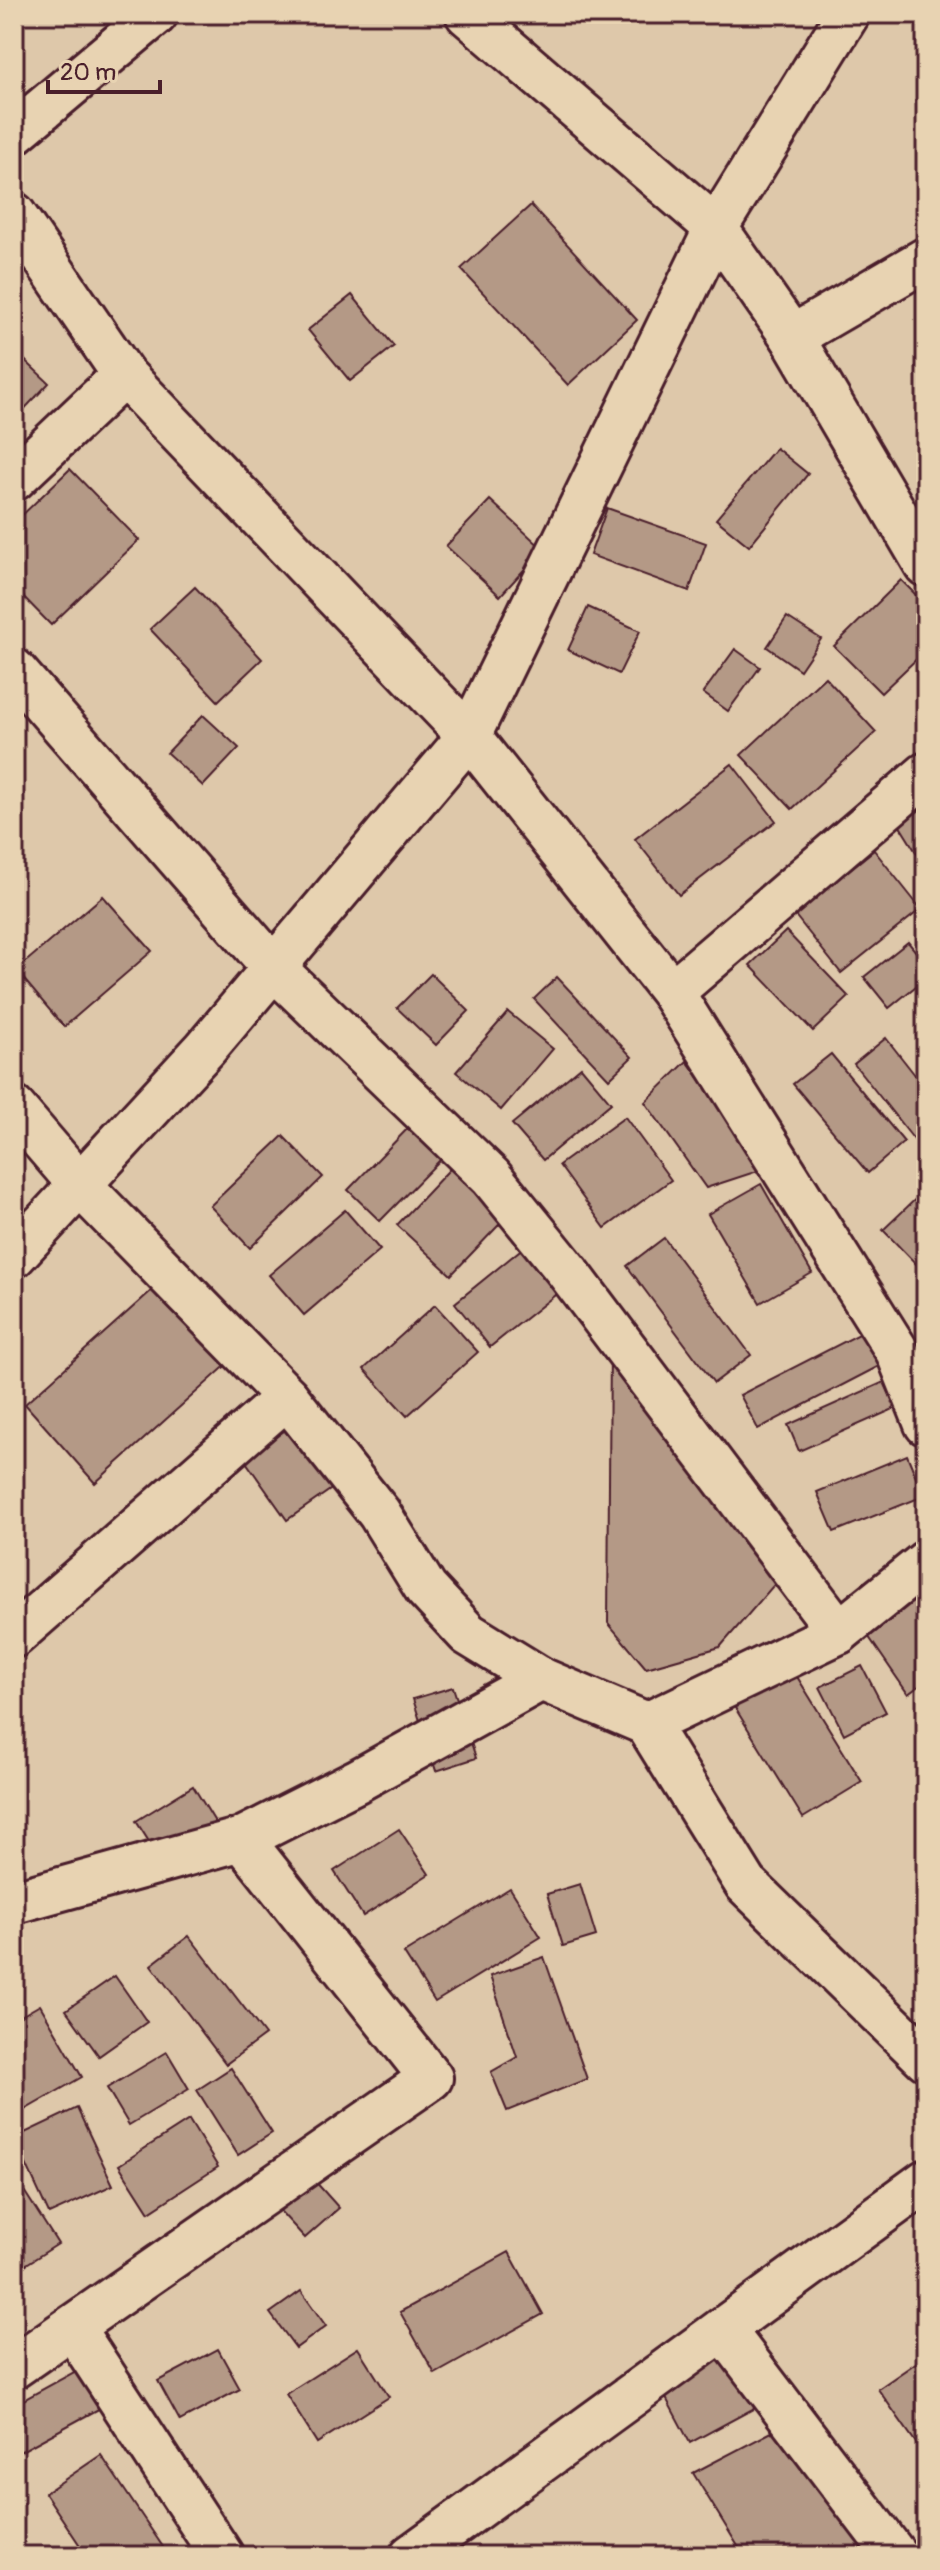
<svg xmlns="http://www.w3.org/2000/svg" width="940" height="2570" font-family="Pangolin,sans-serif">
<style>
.building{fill:#b49986;stroke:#4a1f2b;stroke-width:2}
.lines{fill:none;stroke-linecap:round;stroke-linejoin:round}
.street-casing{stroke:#4a1f2b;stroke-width:48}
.street{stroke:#e8d3b2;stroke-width:42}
</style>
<rect width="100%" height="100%" fill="#dec8aa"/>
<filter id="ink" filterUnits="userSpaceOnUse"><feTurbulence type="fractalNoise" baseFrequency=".0125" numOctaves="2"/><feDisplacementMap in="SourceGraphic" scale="16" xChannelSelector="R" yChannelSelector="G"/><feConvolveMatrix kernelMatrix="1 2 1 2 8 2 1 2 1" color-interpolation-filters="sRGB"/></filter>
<g filter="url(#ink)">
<g class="building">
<path d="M531 205 637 320 568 385 461 269Z"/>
<path d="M352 295 394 346 350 381 308 330Z"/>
<path d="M14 350 49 383 14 420Z"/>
<path d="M776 448 808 474 749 546 716 519Z"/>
<path d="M70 469 139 540 51 625 14 587V523Z"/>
<path d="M490 500 543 549 500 596 446 546Z"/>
<path d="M607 508 706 543 689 591 590 555Z"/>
<path d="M901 580 926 605V650L881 693 834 646Z"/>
<path d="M195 587 262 659 218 701 150 629Z"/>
<path d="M588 607 640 631 619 674 568 650Z"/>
<path d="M787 617 821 639 800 670 767 647Z"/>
<path d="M735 649 760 667 728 711 703 693Z"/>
<path d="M825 677 876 732 792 809 741 755Z"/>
<path d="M203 715 239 748 203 786 167 753Z"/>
<path d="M732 764 776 821 679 895 635 839Z"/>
<path d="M926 795V868L893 815Z"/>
<path d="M874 850 921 909 841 973 794 914Z"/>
<path d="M103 896 152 951 64 1027 16 970Z"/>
<path d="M786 931 849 997 813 1031 750 965Z"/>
<path d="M908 942 926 964V978L889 1008 864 977Z"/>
<path d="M431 974 469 1011 436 1045 397 1008Z"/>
<path d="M557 977 632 1057 609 1079 534 999Z"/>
<path d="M508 1012 553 1049 501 1110 456 1072Z"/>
<path d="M926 1028V1049L916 1036Z"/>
<path d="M886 1038 926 1089V1141L919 1146 854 1064Z"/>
<path d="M831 1054 904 1142 868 1173 793 1084Z"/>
<path d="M687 1061 764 1169 706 1188 645 1102Z"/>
<path d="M581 1067 611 1103 543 1160 512 1124Z"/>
<path d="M625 1117 671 1180 605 1228 559 1165Z"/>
<path d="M413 1123 446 1154 380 1221 348 1190Z"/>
<path d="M283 1136 323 1177 250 1248 210 1206Z"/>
<path d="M462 1156 517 1206 451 1275 397 1225Z"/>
<path d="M761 1184 812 1273 760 1303 708 1214Z"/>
<path d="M926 1189V1261L919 1267 883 1230Z"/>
<path d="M345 1210 380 1250 304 1315 269 1275Z"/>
<path d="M664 1238 751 1355 714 1383 627 1266Z"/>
<path d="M524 1247 560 1291 490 1347 455 1303Z"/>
<path d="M160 1283 231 1361 95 1483 25 1404Z"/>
<path d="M435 1305 478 1352 407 1416 364 1369Z"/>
<path d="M867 1330 885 1363 758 1429 740 1395Z"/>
<path d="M610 1346 786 1571 720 1647 646 1668 608 1623Z"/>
<path d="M884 1382 896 1408 799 1451 788 1425Z"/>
<path d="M297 1422 340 1483 287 1520 244 1459Z"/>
<path d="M907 1455 924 1496 834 1532 817 1492Z"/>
<path d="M926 1578V1681L908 1694 860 1624Z"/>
<path d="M775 1641 862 1782 803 1818 716 1677Z"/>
<path d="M862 1666 886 1712 844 1734 820 1687Z"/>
<path d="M453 1687 476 1758 436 1771 413 1699Z"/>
<path d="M193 1786 223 1835 167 1870 136 1821Z"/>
<path d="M399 1829 429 1874 363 1916 334 1871Z"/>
<path d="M580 1884 596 1936 563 1946 547 1894Z"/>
<path d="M510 1888 541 1937 435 2002 404 1953Z"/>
<path d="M189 1936 265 2035 226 2064 151 1965Z"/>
<path d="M544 1957 587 2079 507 2111 491 2072 517 2057 490 1976Z"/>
<path d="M115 1976 147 2022 99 2056 66 2010Z"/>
<path d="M40 2005 82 2077 14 2116V2020Z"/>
<path d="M167 2052 189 2089 129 2125 107 2088Z"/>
<path d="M231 2068 272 2133 238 2155 197 2090Z"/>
<path d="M77 2108 113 2185 49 2214 14 2138Z"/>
<path d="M189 2120 218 2167 149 2212 119 2165Z"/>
<path d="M14 2175 58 2244 14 2272Z"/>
<path d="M314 2180 339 2208 305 2238 280 2211Z"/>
<path d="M509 2252 543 2314 435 2374 400 2312Z"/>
<path d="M301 2291 326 2326 296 2348 270 2313Z"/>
<path d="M732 2345 764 2403 690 2443 659 2385Z"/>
<path d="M358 2348 389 2397 317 2443 286 2394Z"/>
<path d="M218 2349 240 2389 180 2421 158 2381Z"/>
<path d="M926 2356V2457L878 2389Z"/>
<path d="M85 2366 106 2405 14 2455V2405Z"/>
<path d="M789 2423 884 2556H744L693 2473Z"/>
<path d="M101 2455 163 2547 151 2556H87L45 2493Z"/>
</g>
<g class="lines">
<g class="street-casing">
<g id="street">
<path d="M467 14 716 228 792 337 926 565"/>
<path d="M14 133 156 14"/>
<path d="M14 214 124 375 469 736 672 992 897 1351 926 1424"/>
<path d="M792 337 926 259"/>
<path d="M14 479 124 375"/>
<path d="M14 670 274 968 491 1177 568 1272 839 1632"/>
<path d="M672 992 926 774"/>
<path d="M14 1108 80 1185 287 1397 379 1513 426 1589 468 1634 541 1679 647 1724 746 1884 926 2059"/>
<path d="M14 1256 205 1049 469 736 716 228 848 14"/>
<path d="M14 1636 287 1397"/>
<path d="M647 1724 839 1632 926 1562"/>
<path d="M14 1902 242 1839 357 1781 541 1679"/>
<path d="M73 2328 222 2556"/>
<path d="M723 2329 896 2556"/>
<path d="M14 2367 431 2078 242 1839"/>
<path d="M411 2556 926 2181"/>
</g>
</g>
<use href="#street" class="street"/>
</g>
</g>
<rect width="940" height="2570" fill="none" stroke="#e8d3b2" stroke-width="48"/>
<rect x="24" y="24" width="892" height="2522" fill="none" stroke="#4a1f2b" stroke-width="3" filter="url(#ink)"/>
<path d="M48 80v12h112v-12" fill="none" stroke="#4a1f2b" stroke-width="4"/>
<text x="60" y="80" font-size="24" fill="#4a1f2b" stroke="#e8d3b2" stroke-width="6" paint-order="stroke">20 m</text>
</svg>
